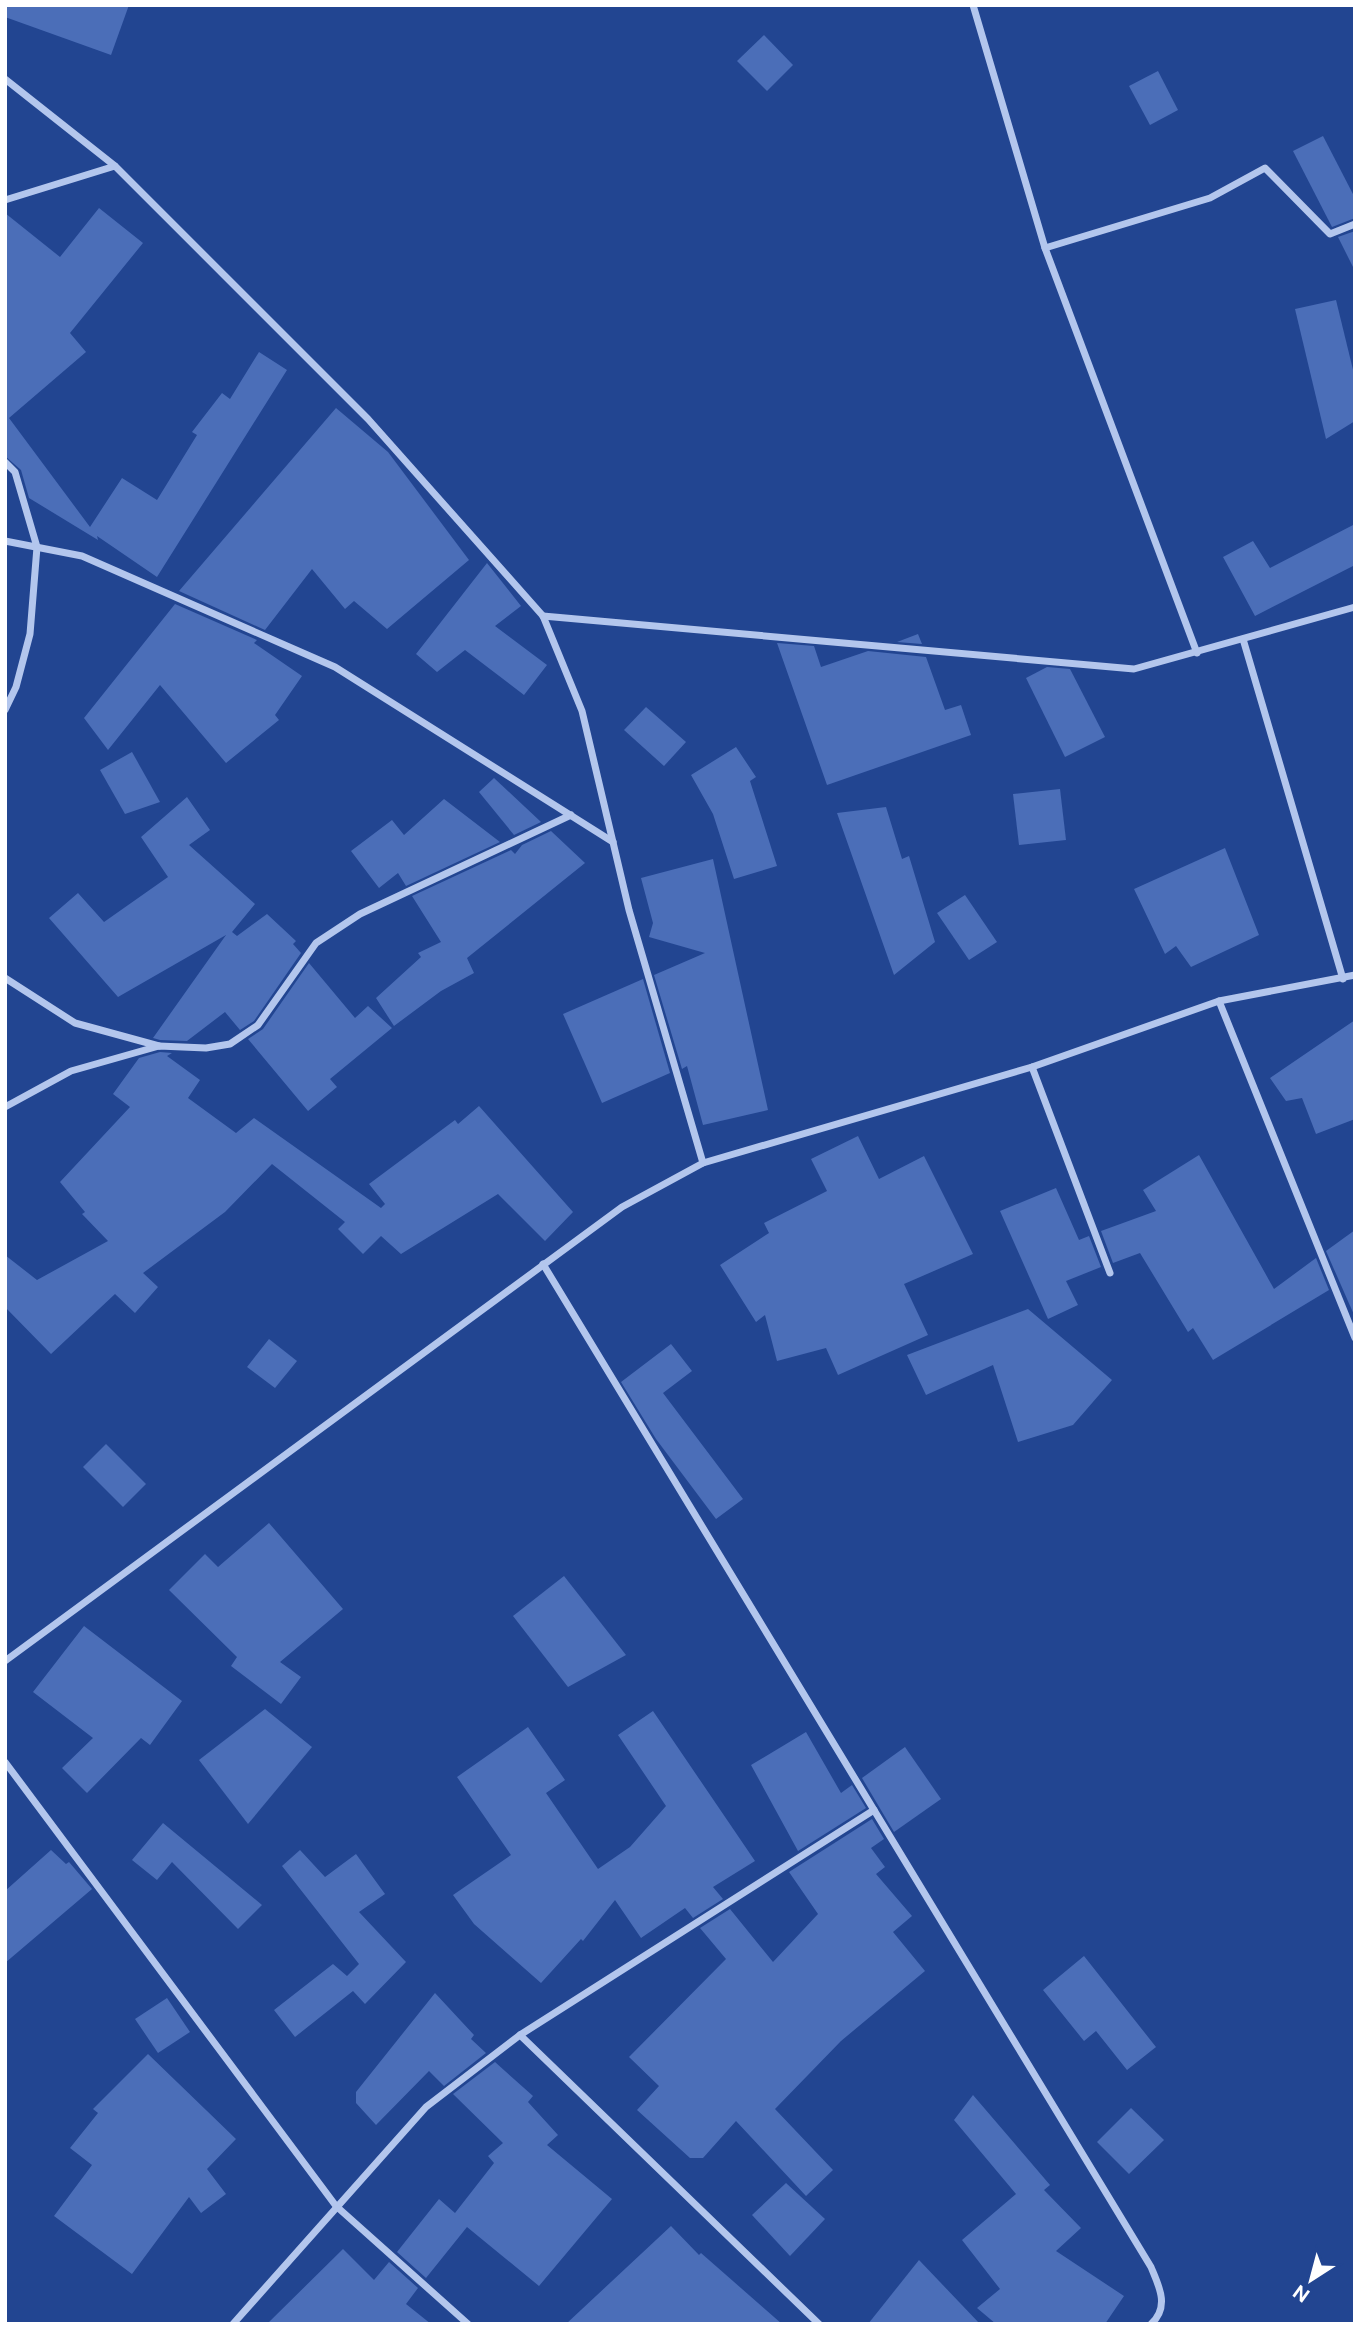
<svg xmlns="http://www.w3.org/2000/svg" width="1360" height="2329" font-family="'Public Sans',sans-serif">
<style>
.building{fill:#4b6eb8}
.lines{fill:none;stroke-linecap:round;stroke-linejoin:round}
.minor{stroke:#b3c6ed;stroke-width:7}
</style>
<rect width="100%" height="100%" fill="#224591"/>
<g class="building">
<path d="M5 5H129L111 55 5 17Z"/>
<path d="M764 35 793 65 767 91 737 61Z"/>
<path d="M1158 71 1178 110 1150 125 1129 86Z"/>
<path d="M1323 136 1355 198V218L1332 227 1293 151Z"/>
<path d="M99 208 143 243 70 333 86 352 9 418 90 527 122 478 157 500 197 435 192 432 222 393 230 399 259 352 287 370 157 577 97 536 98 540 29 498 21 470 5 456V213L60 257Z"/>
<path d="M1355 231V271L1338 237Z"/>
<path d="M1336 300 1355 378V421L1326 439 1295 309Z"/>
<path d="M336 408 388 452 469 560 387 629 354 601 345 609 312 569 265 630 179 591Z"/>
<path d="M1355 524V565L1255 616 1223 557 1253 541 1270 568Z"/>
<path d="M487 563 521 606 495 626 547 665 524 695 465 650 437 672 416 654Z"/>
<path d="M175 604 257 640 254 643 302 676 275 715 279 720 226 763 160 685 108 750 84 718Z"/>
<path d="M918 634 922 644 897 642Z"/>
<path d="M777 643 814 646 821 667 868 651 926 657 945 710 961 705 971 735 827 785Z"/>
<path d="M1047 667 1070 669 1105 737 1065 757 1026 678Z"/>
<path d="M646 707 686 742 664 766 624 730Z"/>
<path d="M736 747 756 777 750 781 777 866 734 879 713 814 691 775Z"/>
<path d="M132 752 160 802 125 814 100 770Z"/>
<path d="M494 778 541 822 514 835 479 792Z"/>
<path d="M1060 789 1066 840 1019 845 1013 794Z"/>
<path d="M187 797 210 830 189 845 255 904 232 932 237 936 267 914 296 941 293 944 301 953 254 1021 240 1030 225 1012 187 1041 160 1040 153 1038 226 935 118 997 49 918 78 893 104 922 168 877 141 837Z"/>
<path d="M444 799 500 842 406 886 398 873 379 888 351 851 392 820 404 835Z"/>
<path d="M886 807 902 859 909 856 935 942 894 975 837 813Z"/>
<path d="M551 831 585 863 467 958 474 973 441 991 394 1026 376 998 421 957 418 953 441 942 412 896 511 850 515 854 522 845Z"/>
<path d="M1225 848 1259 935 1191 967 1176 946 1165 954 1134 889Z"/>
<path d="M713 859 768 1110 703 1125 687 1066 682 1069 654 975 705 953 649 937 653 923 641 878Z"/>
<path d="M965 895 997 942 969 960 937 913Z"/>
<path d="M309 963 355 1018 368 1006 392 1028 330 1079 337 1087 308 1111 248 1039 263 1029Z"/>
<path d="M643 979 670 1073 602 1103 563 1014Z"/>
<path d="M1355 1020V1119L1316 1134 1302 1098 1286 1101 1270 1078Z"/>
<path d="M160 1052 172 1053 167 1056 200 1080 188 1098 236 1133 254 1118 381 1208 385 1204 369 1184 455 1120 458 1124 479 1106 573 1212 545 1241 498 1194 401 1254 381 1236 363 1254 338 1229 345 1222 272 1164 225 1212 143 1273 158 1287 135 1313 115 1294 51 1354 5 1307V1255L37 1280 108 1241 82 1214 85 1212 60 1182 130 1107 113 1094 139 1058Z"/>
<path d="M858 1136 879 1179 924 1156 973 1254 904 1284 928 1335 838 1375 826 1348 777 1361 765 1315 756 1322 720 1265 769 1233 764 1223 827 1191 811 1159Z"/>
<path d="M1199 1155 1274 1289 1316 1258 1329 1290 1213 1360 1193 1328 1188 1332 1140 1253 1113 1263 1101 1231 1156 1211 1143 1190Z"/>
<path d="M1056 1188 1079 1240 1089 1236 1101 1267 1066 1281 1078 1305 1048 1319 1000 1211Z"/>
<path d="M1355 1230V1317L1326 1251Z"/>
<path d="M1028 1309 1112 1380 1073 1425 1018 1442 993 1365 926 1395 907 1355Z"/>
<path d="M269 1339 297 1361 275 1388 247 1367Z"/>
<path d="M671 1344 692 1371 663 1393 743 1499 716 1519 656 1439 621 1382Z"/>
<path d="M106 1444 146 1484 123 1507 83 1467Z"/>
<path d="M269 1523 343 1609 280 1662 301 1677 281 1704 231 1666 237 1657 169 1590 205 1554 218 1567Z"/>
<path d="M564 1576 626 1655 568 1687 513 1616Z"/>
<path d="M84 1626 182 1701 150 1745 141 1738 87 1793 62 1768 93 1738 33 1692Z"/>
<path d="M265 1709 312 1747 248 1824 199 1760Z"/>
<path d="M653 1711 755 1861 713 1887 723 1899 693 1918 685 1908 641 1938 615 1900 583 1941 581 1939 541 1983 474 1924 453 1895 511 1855 457 1777 528 1727 565 1780 546 1793 598 1869 630 1847 666 1806 618 1735Z"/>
<path d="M806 1732 841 1793 852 1785 866 1808 798 1851 751 1765Z"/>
<path d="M905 1747 941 1799 894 1832 862 1778Z"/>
<path d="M872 1819 884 1839 871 1848 885 1867 876 1874 912 1916 893 1932 925 1971 841 2041 775 2109 833 2170 806 2196 736 2121 703 2158H690L637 2110 659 2086 629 2057 726 1959 700 1928 730 1909 773 1962 818 1914 789 1872Z"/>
<path d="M163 1823 262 1905 238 1929 172 1862 157 1880 132 1860Z"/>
<path d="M51 1850 66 1864 69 1862 92 1889 5 1963V1891Z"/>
<path d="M300 1850 325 1877 356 1854 385 1894 359 1912 406 1962 365 2004 353 1991 295 2037 274 2010 333 1964 347 1976 359 1964 282 1866Z"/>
<path d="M1084 1956 1156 2047 1127 2070 1096 2031 1084 2041 1043 1990Z"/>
<path d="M435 1993 474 2035 471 2039 486 2053 444 2086 429 2071 376 2125 356 2103V2092Z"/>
<path d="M167 1998 190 2032 158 2053 135 2019Z"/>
<path d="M148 2054 236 2139 207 2169 226 2194 201 2213 189 2197 132 2274 54 2216 92 2165 70 2148 98 2113 93 2109Z"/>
<path d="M495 2062 533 2096 528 2102 558 2135 547 2145 612 2199 539 2286 467 2227 426 2278 397 2252 439 2199 455 2213 494 2163 488 2156 503 2143 453 2094Z"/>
<path d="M973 2095 1050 2185 1044 2190 1081 2228 1056 2251 1124 2296 1105 2324H996L977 2308 1000 2289 962 2240 1016 2194 954 2120Z"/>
<path d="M1131 2108 1164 2140 1129 2174 1097 2142Z"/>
<path d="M786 2183 825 2219 790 2256 752 2215Z"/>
<path d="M671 2226 699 2255 701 2253 782 2324H566Z"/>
<path d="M343 2249 374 2280 389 2262 418 2288 406 2304 431 2324H267Z"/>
<path d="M919 2260 980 2324H868Z"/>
</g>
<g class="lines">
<g class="minor">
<path d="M973 5 1045 248 1197 653"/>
<path d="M5 79 115 166 368 419 543 616 582 711 629 910 703 1163"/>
<path d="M5 200 115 166"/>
<path d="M1045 248 1210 198 1265 168 1330 234 1355 224"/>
<path d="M5 462 15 472 37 547 30 634 16 687 5 710"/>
<path d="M5 541 82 556 335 667 613 842"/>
<path d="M543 616 1134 669 1355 607"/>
<path d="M1243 639 1343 979"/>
<path d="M5 978 75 1023 159 1046"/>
<path d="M1219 1001 1355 1338"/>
<path d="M1032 1067 1110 1273"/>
<path d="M5 1107 71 1071 159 1046 206 1048 230 1044 258 1025 316 943 360 914 571 815"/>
<path d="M543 1264 1151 2267C1159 2286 1170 2307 1151 2324"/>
<path d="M5 1661 622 1207 703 1163 1032 1067 1219 1001 1355 975"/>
<path d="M5 1762 336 2206 468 2324"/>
<path d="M520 2035 819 2324"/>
<path d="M233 2324 426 2107 520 2035 874 1810"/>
</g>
</g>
<rect width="1360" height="2329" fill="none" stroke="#ffffff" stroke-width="14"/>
<g transform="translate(1311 2280) rotate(216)" stroke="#224591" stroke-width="5" paint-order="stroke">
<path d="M0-5L12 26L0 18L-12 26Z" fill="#ffffff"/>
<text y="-10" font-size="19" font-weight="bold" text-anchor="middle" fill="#ffffff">N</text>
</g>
</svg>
